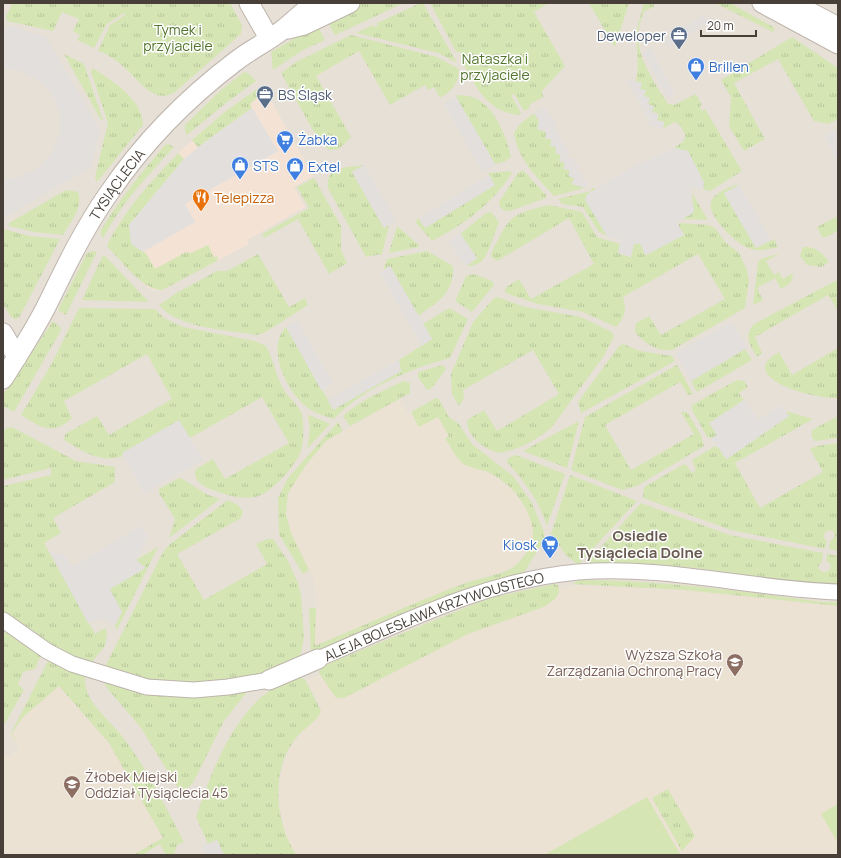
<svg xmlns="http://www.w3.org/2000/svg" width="841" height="858" font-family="Manrope,sans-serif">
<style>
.residential{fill:#e7e0d7}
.commercial{fill:#f4e3d5}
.education{fill:#ece2d4}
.grass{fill:url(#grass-tufts)}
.pitch{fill:#d5e5b4}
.parking{fill:#e2dfdd}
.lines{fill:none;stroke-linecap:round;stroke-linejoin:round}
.pedestrian-casing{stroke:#beb5ac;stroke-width:17}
.minor-casing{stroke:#beb5ac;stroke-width:21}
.pedestrian{stroke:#fff;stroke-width:15}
.minor{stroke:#fff;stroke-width:19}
.labels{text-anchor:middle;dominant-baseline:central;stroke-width:3;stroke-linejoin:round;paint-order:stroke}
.park-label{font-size:14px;fill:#52752e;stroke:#fff}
.service-label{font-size:14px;fill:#4e5e75;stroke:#fff;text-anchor:end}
.shop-label{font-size:14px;fill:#366cbe;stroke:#fff;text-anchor:start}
.street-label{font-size:14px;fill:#473f38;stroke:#fff}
.food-label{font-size:14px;fill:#c56008;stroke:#fff;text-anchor:start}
.education-label{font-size:14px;fill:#785e54;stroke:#fff;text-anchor:end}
.neighbourhood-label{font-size:15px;font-weight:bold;fill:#695b4f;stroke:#fff}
</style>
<defs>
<pattern id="grass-tufts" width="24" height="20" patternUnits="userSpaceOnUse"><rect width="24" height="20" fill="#d5e5b4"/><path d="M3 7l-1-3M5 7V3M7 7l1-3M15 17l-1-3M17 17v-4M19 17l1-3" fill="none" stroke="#b8c69c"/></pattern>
</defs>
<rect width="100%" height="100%" fill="#f3efe9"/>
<path class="residential" d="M3 3H838V855H3V388L17 368 3 344Z"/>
<path class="commercial" d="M263 86 313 176 294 187 305 207 247 240 249 244 162 290H154L148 288 117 225 178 153 226 111Z"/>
<g class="education">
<path d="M402 397 400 401 408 414 429 402 449 436 446 438 466 465 485 471 499 478 513 490 524 506 532 521 534 539 517 564 510 569 465 583 422 600 314 646 317 600 313 578 291 533 286 514 288 493 306 465 326 441Z"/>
<path d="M578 585 685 590 838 606V855H296L289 843 283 828 279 799V784L284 762 290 748 321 707 306 681 351 661 537 591Z"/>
<path d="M59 686 109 743 163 838 132 855H3V759L19 750 11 735 22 718Z"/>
</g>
<g class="grass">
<path d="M13 3H230L242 25 241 34 175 92C155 105 140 82 127 70 119 62 108 54 98 51L110 25 125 15 124 13 107 24 94 48 77 40 80 35 73 31 79 19 62 12 53 31 7 21 6 16Z"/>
<path d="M362 3H404L335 35 327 21Z"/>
<path d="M421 3H423L457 63 438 53 356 33 373 25 374 27 378 25 377 23Z"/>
<path d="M430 3H549L534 12 565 66 542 91 543 97 529 105 530 108 524 111 514 94 511 95 521 113 518 115C496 112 483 100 473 81L481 76 479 73 471 78 460 58 462 56 459 51 457 53Z"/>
<path d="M589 3H629L615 47Z"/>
<path d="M644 3H654V7L644 11C642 18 638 27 638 35 638 60 655 83 668 104L674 105 696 94 702 105 700 106 702 111 705 109 742 171 710 191 703 189 704 182 694 173 688 151 674 148 684 141 685 134 679 124 674 122 663 129 664 122 657 120 640 89 642 83 636 81 638 66 636 33Z"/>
<path d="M715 3H730L775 28 773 32Z"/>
<path d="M317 25 325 40 303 50 273 70 271 52Z"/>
<path d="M351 35 437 57 459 69C459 83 452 91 440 98L434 87 428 90 425 85 390 105 359 51 316 76 351 137 339 149 329 150 319 141 281 73 296 62Z"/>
<path d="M792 37 838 68V119L828 124 814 121 778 59 734 83 765 139 744 151 729 126 731 97 721 80Z"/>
<path d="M64 54 84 64 103 120H101Z"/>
<path d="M93 68C113 82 142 98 143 125L97 182 95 177 108 123 91 72Z"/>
<path d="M244 72 248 73 256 81 226 103 187 135 185 131V125L220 91Z"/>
<path d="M260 87 263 93 250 104 252 108 198 147 192 140 226 111Z"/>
<path d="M458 95C465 95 471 96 477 99 495 108 507 138 511 157L504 162 495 164 456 97Z"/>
<path d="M534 113 574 178 572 184 585 188 554 196C537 177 518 160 514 133L520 124Z"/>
<path d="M168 144 174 147C148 176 120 204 103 239L100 232C118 201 141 173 164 146Z"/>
<path d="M178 153 184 159 129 225 143 252 146 253 155 269 186 252 191 253 208 245 214 257 218 256 217 261 162 290C142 290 121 260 107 246 124 210 151 182 178 153Z"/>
<path d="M364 165 352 172 384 228 389 225 382 254 366 257 328 188C325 165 348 168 364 165Z"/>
<path d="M523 170 546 195V198L510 211H505L500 207 499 202 518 173Z"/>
<path d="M510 171 512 173C492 204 465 224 432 241L416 223 417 219H419L425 228 495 185 488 173Z"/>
<path d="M314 178 341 226V250L347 263 329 274 298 219 264 238 262 234 309 208 297 187Z"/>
<path d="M735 185H739L724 193 756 248 774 239 778 247C769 249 760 252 751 249 738 246 707 216 711 203 713 193 727 189 735 185Z"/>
<path d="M592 188H595C601 200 611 222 607 236L598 231 583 207 562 204 558 199 591 191Z"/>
<path d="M66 190 78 192C84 207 70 223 63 235L34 232 9 226V223Z"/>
<path d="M692 193 708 220 682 219 693 213Z"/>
<path d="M549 205 582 212 597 237 620 244 618 253 630 257 634 244 640 243 645 255 684 235 678 224 680 223 709 225 716 229 725 242 739 253 747 270 749 280 745 308 672 350C657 352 644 343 635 332L636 323 649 316 661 335 725 299 698 254 623 297C627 309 625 318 616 327L583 312 538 304 508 294 505 292V288L519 279 531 299 594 264 569 218 497 261 491 257C491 251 495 245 498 240 511 212 521 212 549 205Z"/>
<path d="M491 212 499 222C495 232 489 253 482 261 477 265 472 266 466 266L477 258 460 234 486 213Z"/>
<path d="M836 217H838V230L827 237H822L817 227Z"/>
<path d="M397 226 419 245V247L389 253Z"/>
<path d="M3 229 30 236 60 239 19 318 15 319 11 317 3 304Z"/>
<path d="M803 247C815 246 822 252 829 262L821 267 807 265 800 256Z"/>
<path d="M93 251 97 252 66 315 58 310 87 253Z"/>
<path d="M427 251 453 266C454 294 439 301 418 316L390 266 383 270 387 259Z"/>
<path d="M781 253 766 261 774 275 779 272 783 279 793 273C793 282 789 285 781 289L775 278 757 288 763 300 753 305 758 262 761 259Z"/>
<path d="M258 254 289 307 305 298 308 305 264 333 257 335C228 330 179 329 159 305L178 292 217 271H227Z"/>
<path d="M103 255 106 257 149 302 82 300Z"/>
<path d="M474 274 492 281 494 285 472 312 455 301 466 276Z"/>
<path d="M835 281 838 282V311L828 295 755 337 762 353 757 357C750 345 743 336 754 324Z"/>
<path d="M498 297 525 307 581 317 612 332 614 337 603 357 552 427C537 440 519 450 499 453 485 449 467 438 467 420L484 410 497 431 559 394 533 350 463 390 464 399 459 406 452 394 451 374 473 322 494 298Z"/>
<path d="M79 308 155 309 164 318 183 327 255 341 266 346C274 360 276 377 284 390 289 398 300 406 302 415 304 425 304 440 301 451 296 465 270 495 255 497 241 500 222 494 210 489 202 486 192 479 196 469L213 459 225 479 289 443 262 397 190 438 179 421 122 454 123 456C101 464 82 451 64 440L65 434 97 416 109 435 172 399 147 354 64 401 72 418C52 437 41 427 21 415L52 363Z"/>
<path d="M449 308 468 319 450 358C410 369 363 388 334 419 325 416 316 414 308 408 288 394 265 348 286 327L333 409 401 371 399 360 432 339 423 324Z"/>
<path d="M53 321 61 328 60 332 14 412 3 406V395Z"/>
<path d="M623 344 640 351 672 356 675 361 581 413 578 402 619 346Z"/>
<path d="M838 348V398C817 400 732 378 779 352L792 375Z"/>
<path d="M745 349 752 360 697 392 691 381Z"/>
<path d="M443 365 446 369 432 388 427 390 418 377V372Z"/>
<path d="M677 365 693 394 688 395 680 382 605 425 631 470 694 434 681 412H687L701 435 704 446 637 486 622 490 571 470 585 417Z"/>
<path d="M737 380 744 381 748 387 739 393 744 400 710 423 717 435 712 438 707 437 692 410V405Z"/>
<path d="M404 381 410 383V393L350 426 343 416C361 400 382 391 404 381Z"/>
<path d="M436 398H438L449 417 459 424 472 444 513 476 532 503 544 532V540L525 571 520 575 461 591 313 655 311 651 309 608H316L315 646C364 625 413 603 463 584 478 578 506 575 517 564 536 545 537 530 525 507 516 491 502 478 486 471 479 469 471 468 465 465 456 459 451 447 445 438L449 436 438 417 419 427 411 412Z"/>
<path d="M786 411 813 419 735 463 760 508 823 472 810 449 817 446 838 443V551L829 549 830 541 835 536 833 531 831 530 825 532 824 538 827 541 825 549 731 530 643 498 644 487 684 464 687 466 692 473 696 470 692 460 715 446 720 449 727 459 789 416Z"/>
<path d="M309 415 330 424 307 449 310 428 308 417Z"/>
<path d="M838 416V438L816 441 812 438V430Z"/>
<path d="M579 421 567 468 523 451Z"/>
<path d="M338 422 343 431 326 441 306 465 288 493 286 514 291 533 309 570 303 574 279 534 278 498 288 478Z"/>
<path d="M12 427 76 461 115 467V482L53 518 61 533 44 543 95 634 105 628 107 632 105 646 92 662 65 654 45 643 3 612V486L51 475V468L3 480V431L7 428Z"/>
<path d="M516 455 565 474 547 526C539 501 525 482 507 462V459Z"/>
<path d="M570 475 637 501 578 565 566 555 551 534Z"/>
<path d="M181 478 206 494 220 499 169 538 175 519 159 493V489L177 479Z"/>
<path d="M228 500 238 505 243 511 241 518 177 554 204 600 267 564 256 544 267 539H273L288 561 298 583 301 595 304 638 300 657C291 662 282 668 273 671 244 681 178 688 149 681 134 677 119 672 105 667L163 552 170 544Z"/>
<path d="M641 503 730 535 823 553 822 561 819 565 818 568 822 572H826L831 568 829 562 826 561 827 554 838 556V587C795 584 754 575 711 570 671 564 630 564 589 565L588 562 590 559Z"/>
<path d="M158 547 117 630 115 625 122 612 98 588 145 568 136 560Z"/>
<path d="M578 580C660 580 741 591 823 602H838V606L685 590 573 584Z"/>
<path d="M554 584 558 585C562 595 554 600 546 606L468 634 344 698H336L319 673 320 667 467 607 490 598Z"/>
<path d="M7 632 41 655 35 669 23 672 18 684 24 690 7 720 3 725V633Z"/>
<path d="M48 661 85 675C82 700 108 718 122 736 147 768 165 806 184 842L177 845 174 855H166L160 844 142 855H133L163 838 109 743 59 686 22 718 12 733 19 748 11 733Z"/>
<path d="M296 677 302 678 306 681 321 711C317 722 304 728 296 738 270 770 275 822 296 855H224L217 840 208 844 196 817C210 775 232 717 269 691 277 686 287 681 296 677Z"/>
<path d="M104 682C160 700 190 701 247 692L224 721 193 783 185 790 180 791 141 728 107 688Z"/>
<path d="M668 789 695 836 682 851 652 798Z"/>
</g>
<g class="pitch">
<path d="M647 797 680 854 677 855H544Z"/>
<path d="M838 804V842H837L821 814Z"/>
</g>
<g class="parking">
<path d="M704 15 709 22 668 47 663 39Z"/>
<path d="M11 26 46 37 100 130 91 167 3 218V179L17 178 37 169 52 154 60 134V112L51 92 36 78 18 70 3 69V31Z"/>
<path d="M650 48 675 94 668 98 643 53Z"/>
<path d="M629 79 642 83 640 89 646 90 644 96 650 98 648 104 654 106 652 112 659 114 657 120 664 122 663 129 648 125 650 118 644 116 646 110 640 108 642 102 636 100 637 95 632 93 633 87 628 85Z"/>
<path d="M456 97 495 164 483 172 444 104Z"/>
<path d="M545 107 556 125 554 133 562 135 560 141 566 143 564 149 570 150 568 157 575 159 573 164 579 166 577 172 583 174 581 180 588 182 585 188 572 184 574 178 568 176 570 170 563 169 565 163 559 161 561 155 555 153 557 147 550 146 552 140 545 138 546 132 537 129 539 121 534 113Z"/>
<path d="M252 108 278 151 185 204 195 222 143 252 131 244 129 225 184 159 201 145Z"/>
<path d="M838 129V161L824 136Z"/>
<path d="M674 148 688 151 704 182 703 189 689 186 694 210 693 213 682 219 678 224 684 235 646 255 640 243 634 244 631 257 618 253 621 240 607 236 585 200 587 194 631 168Z"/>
<path d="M364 165 396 221 384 228 352 172Z"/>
<path d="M489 175 495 185 425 228 419 219Z"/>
<path d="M739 185 771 240 756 248 724 193Z"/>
<path d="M460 233 477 258 466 266 448 241Z"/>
<path d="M390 266 432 339 422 346 380 272Z"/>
<path d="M297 321 333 383 321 390 286 327Z"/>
<path d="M732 322 747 348 691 381 676 353Z"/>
<path d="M399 360 401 371 333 410 328 400Z"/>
<path d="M744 400 758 420 781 405 789 416 726 459 712 438 717 435 709 423Z"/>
<path d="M179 420 203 460 144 493 122 453Z"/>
<path d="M141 526 148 536 136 560 146 568 110 589 122 612 115 625 100 618 88 623 50 553 64 554 72 567Z"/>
<path d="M217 840 224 855H205L202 846Z"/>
</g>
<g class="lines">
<g class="pedestrian-casing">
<g id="pedestrian">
<path d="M3 620 47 651 72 664 147 687 194 690 228 687 269 680"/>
<path id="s1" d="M318 659C402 623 486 580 578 572 666 565 751 589 838 592"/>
</g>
</g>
<g class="minor-casing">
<g id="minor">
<path d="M249 3 269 38"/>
<path d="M762 3 838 44"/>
<path d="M793 3 838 27"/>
<path d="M288 29 304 25 350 3"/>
<path d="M3 333 17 357"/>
<path id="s2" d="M3 379C19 354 36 328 49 301 67 264 85 227 109 193 143 143 187 98 236 61 250 50 267 42 281 31 293 22 303 10 317 3"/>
<path d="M269 680 318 659"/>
</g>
</g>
<use href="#pedestrian" class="pedestrian"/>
<use href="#minor" class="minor"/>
</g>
<defs>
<g id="office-pin" transform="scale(0.9)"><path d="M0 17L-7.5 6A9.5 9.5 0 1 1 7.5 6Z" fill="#5c6f8a" stroke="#fff"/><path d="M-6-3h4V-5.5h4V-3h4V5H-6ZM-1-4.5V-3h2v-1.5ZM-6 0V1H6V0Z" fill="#fff"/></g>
<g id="shop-pin" transform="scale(0.9)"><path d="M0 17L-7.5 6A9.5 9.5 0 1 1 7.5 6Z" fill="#3f7fe0" stroke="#fff"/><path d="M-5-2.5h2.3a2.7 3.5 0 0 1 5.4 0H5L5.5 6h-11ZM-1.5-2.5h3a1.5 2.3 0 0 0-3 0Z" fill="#fff"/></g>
<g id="supermarket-pin" transform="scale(0.9)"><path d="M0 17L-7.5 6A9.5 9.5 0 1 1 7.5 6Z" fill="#3f7fe0" stroke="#fff"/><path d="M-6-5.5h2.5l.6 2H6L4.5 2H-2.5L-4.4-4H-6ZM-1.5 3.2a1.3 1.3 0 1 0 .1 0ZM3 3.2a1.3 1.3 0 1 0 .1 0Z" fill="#fff"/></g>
<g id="restaurant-pin" transform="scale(0.9)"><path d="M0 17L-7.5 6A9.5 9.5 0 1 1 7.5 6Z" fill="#e8710a" stroke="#fff"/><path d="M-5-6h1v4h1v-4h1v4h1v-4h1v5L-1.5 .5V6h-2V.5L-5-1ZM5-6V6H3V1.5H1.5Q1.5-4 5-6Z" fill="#fff"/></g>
<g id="university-pin" transform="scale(0.9)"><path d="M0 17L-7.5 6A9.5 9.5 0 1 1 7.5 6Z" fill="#8d6e63" stroke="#fff"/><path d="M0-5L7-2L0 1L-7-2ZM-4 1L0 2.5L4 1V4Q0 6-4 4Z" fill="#fff"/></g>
<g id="school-pin" transform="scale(0.9)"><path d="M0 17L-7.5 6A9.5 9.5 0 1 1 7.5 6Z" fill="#8d6e63" stroke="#fff"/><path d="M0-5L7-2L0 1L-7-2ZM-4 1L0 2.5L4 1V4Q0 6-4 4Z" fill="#fff"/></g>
</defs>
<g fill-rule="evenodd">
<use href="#office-pin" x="679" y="35"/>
<use href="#shop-pin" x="696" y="66"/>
<use href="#office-pin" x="265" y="94"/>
<use href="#supermarket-pin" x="285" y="139"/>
<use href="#shop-pin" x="240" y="165"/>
<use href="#shop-pin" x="295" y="166"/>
<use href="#restaurant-pin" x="201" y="197"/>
<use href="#supermarket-pin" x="550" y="544"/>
<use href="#university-pin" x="735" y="662"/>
<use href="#school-pin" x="72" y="784"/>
</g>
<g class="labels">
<g class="park-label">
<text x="178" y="29">Tymek i<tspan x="178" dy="16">przyjaciele</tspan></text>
<text x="495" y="58">Nataszka i<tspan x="495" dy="16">przyjaciele</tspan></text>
</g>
<g class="service-label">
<text x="666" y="35">Deweloper</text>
<text x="278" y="94" text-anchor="start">BS Śląsk</text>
</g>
<g class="shop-label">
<text x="709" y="66">Brillen</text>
<text x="298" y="139">Żabka</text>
<text x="253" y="165">STS</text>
<text x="308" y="166">Extel</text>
<text x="537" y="544" text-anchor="end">Kiosk</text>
</g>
<g class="street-label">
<text stroke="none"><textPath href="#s2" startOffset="226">TYSIĄCLECIA</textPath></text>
<text stroke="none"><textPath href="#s1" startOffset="124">ALEJA BOLESŁAWA KRZYWOUSTEGO</textPath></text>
</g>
<g class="food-label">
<text x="214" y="197">Telepizza</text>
</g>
<g class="education-label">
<text x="722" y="654">Wyższa Szkoła<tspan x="722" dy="16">Zarządzania Ochroną Pracy</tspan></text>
<text x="85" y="776" text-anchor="start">Żłobek Miejski<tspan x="85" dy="16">Oddział Tysiąclecia 45</tspan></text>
</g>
<g class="neighbourhood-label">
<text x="640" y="535">Osiedle<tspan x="640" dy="17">Tysiąclecia Dolne</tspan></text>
</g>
</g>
<rect width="841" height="858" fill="none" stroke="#473f38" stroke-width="8"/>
<path d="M701 30v6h55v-6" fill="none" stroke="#473f38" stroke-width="2"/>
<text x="707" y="30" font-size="12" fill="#473f38" stroke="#ffffff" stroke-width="3" paint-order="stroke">20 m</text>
</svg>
